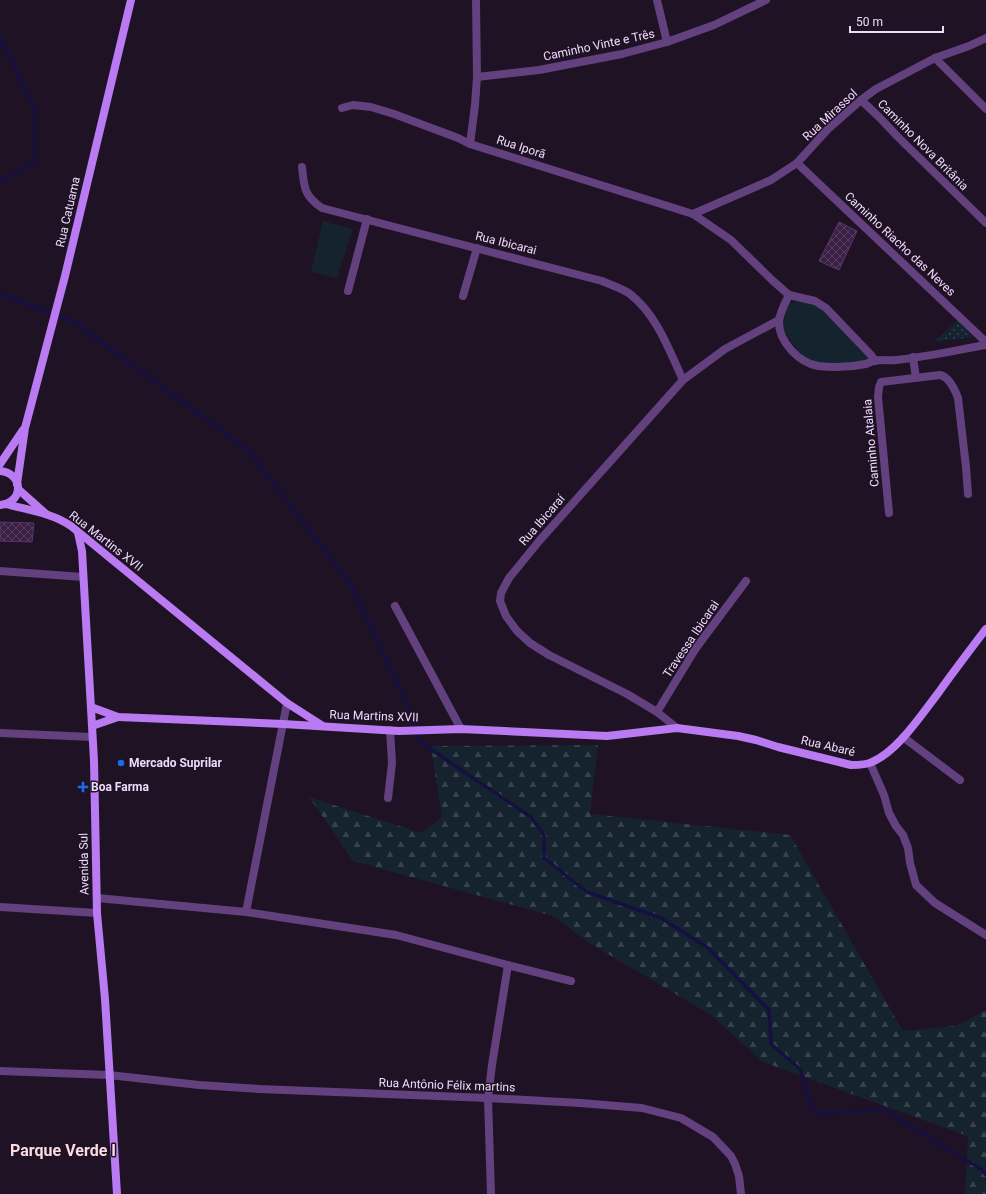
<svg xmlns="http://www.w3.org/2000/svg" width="986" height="1194" font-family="Roboto,sans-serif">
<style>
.green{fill:#15232f}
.forest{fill:url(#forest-firs)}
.park{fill:url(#park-dots)}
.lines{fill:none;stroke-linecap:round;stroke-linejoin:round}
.stream{stroke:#161040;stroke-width:3.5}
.building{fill:url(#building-cross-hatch);stroke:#5d346e}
.street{stroke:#63417f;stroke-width:8}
.secondary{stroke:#b97af2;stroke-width:8}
.poi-dot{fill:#196be8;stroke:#1f1225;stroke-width:1.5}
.labels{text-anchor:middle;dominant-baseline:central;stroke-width:3;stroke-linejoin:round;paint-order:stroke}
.street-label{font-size:12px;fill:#eedafb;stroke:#1f1225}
.poi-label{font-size:12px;font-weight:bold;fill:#eedafb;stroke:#1f1225;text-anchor:start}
.district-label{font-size:16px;font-weight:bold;fill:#fbdbe0;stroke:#1f1225}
</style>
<defs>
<pattern id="forest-firs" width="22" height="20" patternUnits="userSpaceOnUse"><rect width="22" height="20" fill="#15232f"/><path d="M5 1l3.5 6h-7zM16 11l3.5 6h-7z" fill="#37424e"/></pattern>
<pattern id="park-dots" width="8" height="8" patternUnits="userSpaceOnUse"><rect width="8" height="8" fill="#15232f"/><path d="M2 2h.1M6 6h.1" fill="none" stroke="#37424e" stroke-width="1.8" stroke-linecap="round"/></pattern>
<pattern id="building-cross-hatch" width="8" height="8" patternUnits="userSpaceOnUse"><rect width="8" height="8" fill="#392044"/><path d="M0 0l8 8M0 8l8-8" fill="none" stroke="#564060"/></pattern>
</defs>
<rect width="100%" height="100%" fill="#1f1225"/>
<g class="green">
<path d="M323 221 353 229 337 278 311 272Z"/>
<path d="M800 301 814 302 879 363C862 364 825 369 811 362 799 356 783 328 774 317L785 304Z"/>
</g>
<path class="forest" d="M598 745 590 814 790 835 903 1031 956 1026 986 1010V1194H965L968 1136 763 1062 711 1015 591 944 553 916 353 861 309 797 421 833 442 817 431 746Z"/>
<path class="park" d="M958 320 973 337 934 342Z"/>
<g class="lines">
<g class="stream">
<path d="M0 37 35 110V161L0 182"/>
<path d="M0 294 74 322 248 450 351 585 413 716 420 742 531 817 544 835V858L587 892 661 918 708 948 769 1010 771 1044 800 1069 812 1108 822 1114 882 1109 981 1169 986 1175"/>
</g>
</g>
<g class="building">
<path d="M839 222 857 231 839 270 819 261Z"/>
<path d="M0 522 34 523 32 542 0 541Z"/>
</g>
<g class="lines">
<g class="street">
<path d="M657 0 667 42"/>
<path d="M935 58 986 109"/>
<path d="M477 77 539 70 622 54 667 42 714 25 766 0"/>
<path d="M861 100 879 117 899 138 986 223"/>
<path d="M342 108 353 105 371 107 394 114 458 138 470 144 693 214 731 240 772 280 789 295 815 301 826 308 871 355 875 361"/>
<path d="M470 144 475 105 477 77 476 0"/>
<path d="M797 163 986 342"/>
<path d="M302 167C304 187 304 196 322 208L602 281C611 285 622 288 630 294 657 315 669 350 683 380"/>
<path d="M693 214 771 180 797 163 828 129 861 100 876 89 935 58 969 46 986 38"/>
<path d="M348 291 367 219"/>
<path d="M789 295C785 303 780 312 779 321 778 341 799 363 818 366 834 368 851 367 866 364 869 363 872 361 875 361 881 359 889 361 896 360 926 357 957 350 986 345"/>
<path d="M463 296 477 248"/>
<path d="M913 357 916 378"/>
<path d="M889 513 878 397 879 387 881 382 940 375C949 377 955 390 958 398L966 467 968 494"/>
<path d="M0 571 83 577"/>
<path d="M395 606 461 729"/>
<path d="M657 712 696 648 746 581"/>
<path d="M677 728 657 712 627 694 549 655 530 643 517 631 506 616 500 601 501 593 509 578 540 540 683 380 725 349 779 320"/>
<path d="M0 733 92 737"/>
<path d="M903 737 960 780"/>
<path d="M870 763 884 795 889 813 896 826 903 835 908 848 910 863 916 885 935 903 986 935"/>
<path d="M388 798 392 763 390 730"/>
<path d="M97 898 246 912 396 935 508 965 571 981"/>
<path d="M0 907 97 913"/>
<path d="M246 912 287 703"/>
<path d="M0 1071 109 1075 199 1085 259 1089 488 1098 580 1103 642 1108 681 1118 713 1137 731 1156 735 1164 739 1176 741 1194"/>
<path d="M491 1194 488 1098 492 1065 508 965"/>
</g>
<g class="secondary">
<path d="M0 464 23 430"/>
<path d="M0 471C24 473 24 503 0 505"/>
<path d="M17 484 25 428 65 276 131 0"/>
<path d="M18 489 46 514"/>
<path d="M6 504C28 510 52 513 71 526L287 703 323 726"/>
<path d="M78 533 82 551 94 761 97 913 105 999 117 1194"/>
<path d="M91 707 118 717 283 724 399 731 461 729 607 736 677 728 738 736 756 740 778 747 851 765C858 765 866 765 872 762 898 751 922 714 939 692 954 671 970 650 986 629"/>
<path d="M92 726 118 717"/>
</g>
</g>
<g class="poi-dot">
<circle cx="121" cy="763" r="4"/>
<path d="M81 781h4v4h4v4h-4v4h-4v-4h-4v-4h4z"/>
</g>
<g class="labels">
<g class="street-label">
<text transform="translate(599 45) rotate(-12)">Caminho Vinte e Três</text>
<text transform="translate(830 115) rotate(-43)">Rua Mirassol</text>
<text transform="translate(923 145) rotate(45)">Caminho Nova Britânia</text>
<text transform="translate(521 147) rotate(18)">Rua Iporã</text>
<text transform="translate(68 212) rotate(-77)">Rua Catuama</text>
<text transform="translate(506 243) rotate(14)">Rua Ibicarai</text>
<text transform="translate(900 244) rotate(43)">Caminho Riacho das Neves</text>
<text transform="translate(871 443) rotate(-95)">Caminho Atalaia</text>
<text transform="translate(542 520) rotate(-49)">Rua Ibicaraí</text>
<text transform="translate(106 541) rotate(38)">Rua Martins XVII</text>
<text transform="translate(691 639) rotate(-56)">Travessa Ibicarai</text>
<text transform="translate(374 716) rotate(2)">Rua Martins XVII</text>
<text transform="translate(828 746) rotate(13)">Rua Abaré</text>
<text transform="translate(84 864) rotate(-91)">Avenida Sul</text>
<text transform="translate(447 1085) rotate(2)">Rua Antônio Félix martins</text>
</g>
<g class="poi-label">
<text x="129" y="763">Mercado Suprilar</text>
<text x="91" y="787">Boa Farma</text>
</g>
<g class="district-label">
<text x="63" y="1150">Parque Verde I</text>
</g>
</g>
<path d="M850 26v6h93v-6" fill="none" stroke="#eedafb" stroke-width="2"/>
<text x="856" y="26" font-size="12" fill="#eedafb" stroke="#1f1225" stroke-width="3" paint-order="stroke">50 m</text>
</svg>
